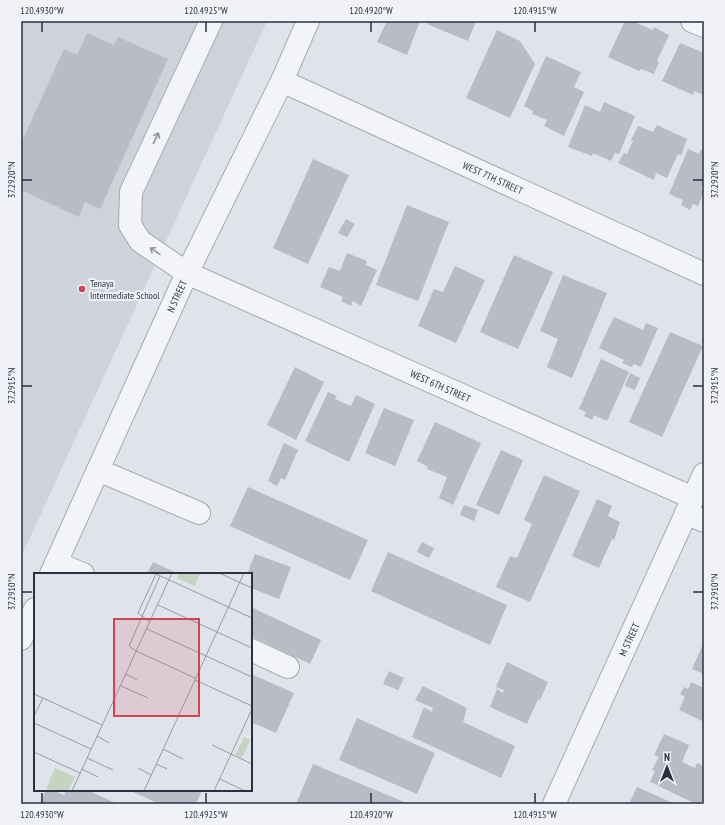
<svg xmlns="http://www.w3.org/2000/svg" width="725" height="825" font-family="'PT Sans Narrow',sans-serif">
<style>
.built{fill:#ced2db}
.building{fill:#b7bcc6}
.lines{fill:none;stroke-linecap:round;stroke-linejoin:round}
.minor-casing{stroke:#a5aab3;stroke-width:24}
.minor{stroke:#f3f4f7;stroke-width:22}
.oneway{stroke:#8e929c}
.ticks{fill:none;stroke:#283141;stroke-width:1.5}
.poi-dot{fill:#d14355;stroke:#f0f2f7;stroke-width:1.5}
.labels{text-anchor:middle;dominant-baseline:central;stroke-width:4;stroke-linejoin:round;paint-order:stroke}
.street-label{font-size:10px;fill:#283141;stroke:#f0f2f7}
.poi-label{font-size:10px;fill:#283141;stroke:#f0f2f7;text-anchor:start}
.inset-road{fill:none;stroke:#969ca6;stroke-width:1}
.view{fill:#d14355;fill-opacity:0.15;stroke:#d14355;stroke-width:2}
.inset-edge{fill:none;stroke:#283141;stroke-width:2}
.neatline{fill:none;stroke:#283141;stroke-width:1.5}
.ticks-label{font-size:10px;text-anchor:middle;fill:#283141}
</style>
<rect width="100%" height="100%" fill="#e0e3e9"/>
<path class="built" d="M21 21H267L21 557Z"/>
<g class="building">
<path d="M387 21H420L407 55 377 42Z"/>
<path d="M428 21H476L468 41 427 24Z"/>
<path d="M625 21H632L653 30 654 27 669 35 657 61 659 62 654 74 641 69 639 71 608 57Z"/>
<path d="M497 30 520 41 535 64 510 118 466 98Z"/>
<path d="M87 33 114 45 118 37 168 59 100 209 85 202 79 217 21 190V143L64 49 77 55Z"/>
<path d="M680 43 704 53V95L694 91 693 95 662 81Z"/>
<path d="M546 56 581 72 574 87 584 92 564 136 544 126 547 120 532 114 533 111 524 106Z"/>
<path d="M604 102 635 116 619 154 615 153 611 161 593 153 592 156 568 147 585 105 600 112Z"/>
<path d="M657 125 687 139 681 156 678 154 667 178 656 173 654 180 618 163 624 153 627 154 633 141 631 140 638 126 653 132Z"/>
<path d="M688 149 699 154 701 149 704 151V182L701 189H704V192L698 206 693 204 690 210 681 205 683 200 669 194Z"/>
<path d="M313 159 349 175 308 264 273 248Z"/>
<path d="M407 205 449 222 418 301 376 285Z"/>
<path d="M346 219 355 224 347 237 338 233Z"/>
<path d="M347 253 367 261 366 265 377 270 361 306 353 301 351 306 341 301 343 297 320 287 329 267 340 271Z"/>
<path d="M514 255 553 272 518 349 480 332Z"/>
<path d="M455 266 485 280 456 343 418 326 434 289 443 292Z"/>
<path d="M563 275 607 293 572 378 547 367 558 339 540 331Z"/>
<path d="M614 317 643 330 646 323 658 328 641 367 634 364 632 367 622 363 624 360 599 348Z"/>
<path d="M670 332 703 346 662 437 629 422Z"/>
<path d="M601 359 629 372 607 421 594 415 592 420 584 416 586 412 579 409Z"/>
<path d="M295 367 324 382 296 440 267 425Z"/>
<path d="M630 373 640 378 635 390 625 386Z"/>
<path d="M328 392 337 396 335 399 351 406 356 395 375 404 349 462 305 441Z"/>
<path d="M384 408 414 420 395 466 365 453Z"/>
<path d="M435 422 481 443 453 505 439 498 447 477 427 469 428 467 417 461Z"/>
<path d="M284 443 298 450 285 480 281 478 277 486 268 481Z"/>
<path d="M501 450 523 460 499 515 476 505Z"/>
<path d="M544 475 580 491 530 602 496 587 510 556 517 558 532 524 524 520Z"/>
<path d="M248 487 368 540 350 580 230 526Z"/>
<path d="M597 499 612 506 608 516 620 522 614 540 612 539 599 568 572 556Z"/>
<path d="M464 505 478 510 474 521 460 515Z"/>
<path d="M422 542 434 548 429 558 417 552Z"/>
<path d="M388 552 507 605 490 645 371 591Z"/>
<path d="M255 554 291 567 279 599 251 588V574H247Z"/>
<path d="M153 562 179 574H147Z"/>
<path d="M251 607 321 640 310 664 251 636Z"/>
<path d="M704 642V674L692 669Z"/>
<path d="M507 662 548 682 540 700 538 699 527 724 490 707 497 689 503 693 504 690 496 687Z"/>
<path d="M389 671 404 678 398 690 383 684Z"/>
<path d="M251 674 294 693 276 733 251 722Z"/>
<path d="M691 682 704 688V722L679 710 685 697 680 694 684 687 688 689Z"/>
<path d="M423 686 467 708 463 722 515 746 501 778 412 737 424 707 432 712 433 708 415 700Z"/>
<path d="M357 718 435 753 417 794 339 760Z"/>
<path d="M664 734 689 745 682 762 695 768 697 763 704 766V798L701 804H696L650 782 655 771 652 770 659 757 654 755Z"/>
<path d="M313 764 409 804H296Z"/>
<path d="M637 787 675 804H629Z"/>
<path d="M46 790H52L64 795 66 790H87L118 804H39Z"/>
<path d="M128 790H202L196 804H160Z"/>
</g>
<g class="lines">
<g class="minor-casing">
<g id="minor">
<path id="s1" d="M211 21 131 192 130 225 140 241 187 273 693 498"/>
<path d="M692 21 704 26"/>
<path id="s2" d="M282 81 704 274"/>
<path d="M98 470 199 513"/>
<path d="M686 513 704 521"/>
<path d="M56 563 83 574"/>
<path id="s3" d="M51 574 187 273 282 81 308 21"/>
<path d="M21 639 35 609"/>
<path d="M251 650 288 667"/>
<path id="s4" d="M554 804 704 474"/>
</g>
</g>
<use href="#minor" class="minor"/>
</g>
<defs><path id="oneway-shaft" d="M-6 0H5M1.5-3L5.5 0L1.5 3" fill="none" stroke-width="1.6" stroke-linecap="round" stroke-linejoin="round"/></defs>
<g class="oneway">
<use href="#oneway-shaft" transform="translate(156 138) rotate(-65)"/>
<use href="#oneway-shaft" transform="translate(155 251) rotate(-146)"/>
</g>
<path class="ticks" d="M42 22V32M206 22V32M371 22V32M535 22V32M22 180H32M693 180H703M22 386H32M693 386H703M22 592H32M693 592H703M42 793V803M206 793V803M371 793V803M535 793V803"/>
<circle class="poi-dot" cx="82" cy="289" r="4"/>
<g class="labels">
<g class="street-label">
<text stroke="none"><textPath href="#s2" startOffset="232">WEST 7TH STREET</textPath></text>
<text stroke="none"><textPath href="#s3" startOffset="305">N STREET</textPath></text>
<text stroke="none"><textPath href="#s1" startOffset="575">WEST 6TH STREET</textPath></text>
<text stroke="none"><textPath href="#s4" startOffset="181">M STREET</textPath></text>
</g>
<g class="poi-label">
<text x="90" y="283">Tenaya<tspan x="90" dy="12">Intermediate School</tspan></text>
</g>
</g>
<g transform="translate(34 573)">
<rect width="218" height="218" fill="#e0e3e9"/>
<path d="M145 0H166L161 13 143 5ZM210 164 216 167 208 185 201 182ZM21 195 41 204 34 218 12 216Z" fill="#c5d3c1"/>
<path class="inset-road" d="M120 0 218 45M185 0 218 15M126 3 95 73 102 78 161 105M124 32 218 75M116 49 104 40 122 1M113 56 218 104M92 101 103 107M161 107 218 133M87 113 114 125M0 121 68 152M0 143 9 125M0 150 57 176M63 163 75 170M178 172 218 191M129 176 149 186M0 179 46 200M53 185 79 197M122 191 133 196M104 195 117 202M48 196 64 204M186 206 211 218M38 218 138 0M110 218 210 0M180 218 218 136"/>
<path class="view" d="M80 46H165V143H80Z"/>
<rect width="218" height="218" class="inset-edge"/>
</g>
<rect width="725" height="825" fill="none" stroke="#f0f2f7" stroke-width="44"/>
<g transform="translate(667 767)" stroke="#f0f2f7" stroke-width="3" paint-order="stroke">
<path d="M0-3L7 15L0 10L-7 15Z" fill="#283141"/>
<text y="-6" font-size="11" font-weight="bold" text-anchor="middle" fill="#283141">N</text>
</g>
<rect x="22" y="22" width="681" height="781" class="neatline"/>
<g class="ticks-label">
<text x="42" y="14">120.4930°W</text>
<text x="206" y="14">120.4925°W</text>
<text x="371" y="14">120.4920°W</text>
<text x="535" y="14">120.4915°W</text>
<text transform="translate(11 180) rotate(-90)" y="4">37.2920°N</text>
<text transform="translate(714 180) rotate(-90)" y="4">37.2920°N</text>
<text transform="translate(11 386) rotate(-90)" y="4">37.2915°N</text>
<text transform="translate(714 386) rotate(-90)" y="4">37.2915°N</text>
<text transform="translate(11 592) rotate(-90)" y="4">37.2910°N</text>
<text transform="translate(714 592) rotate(-90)" y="4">37.2910°N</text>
<text x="42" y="818">120.4930°W</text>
<text x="206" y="818">120.4925°W</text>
<text x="371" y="818">120.4920°W</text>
<text x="535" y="818">120.4915°W</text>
</g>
</svg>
